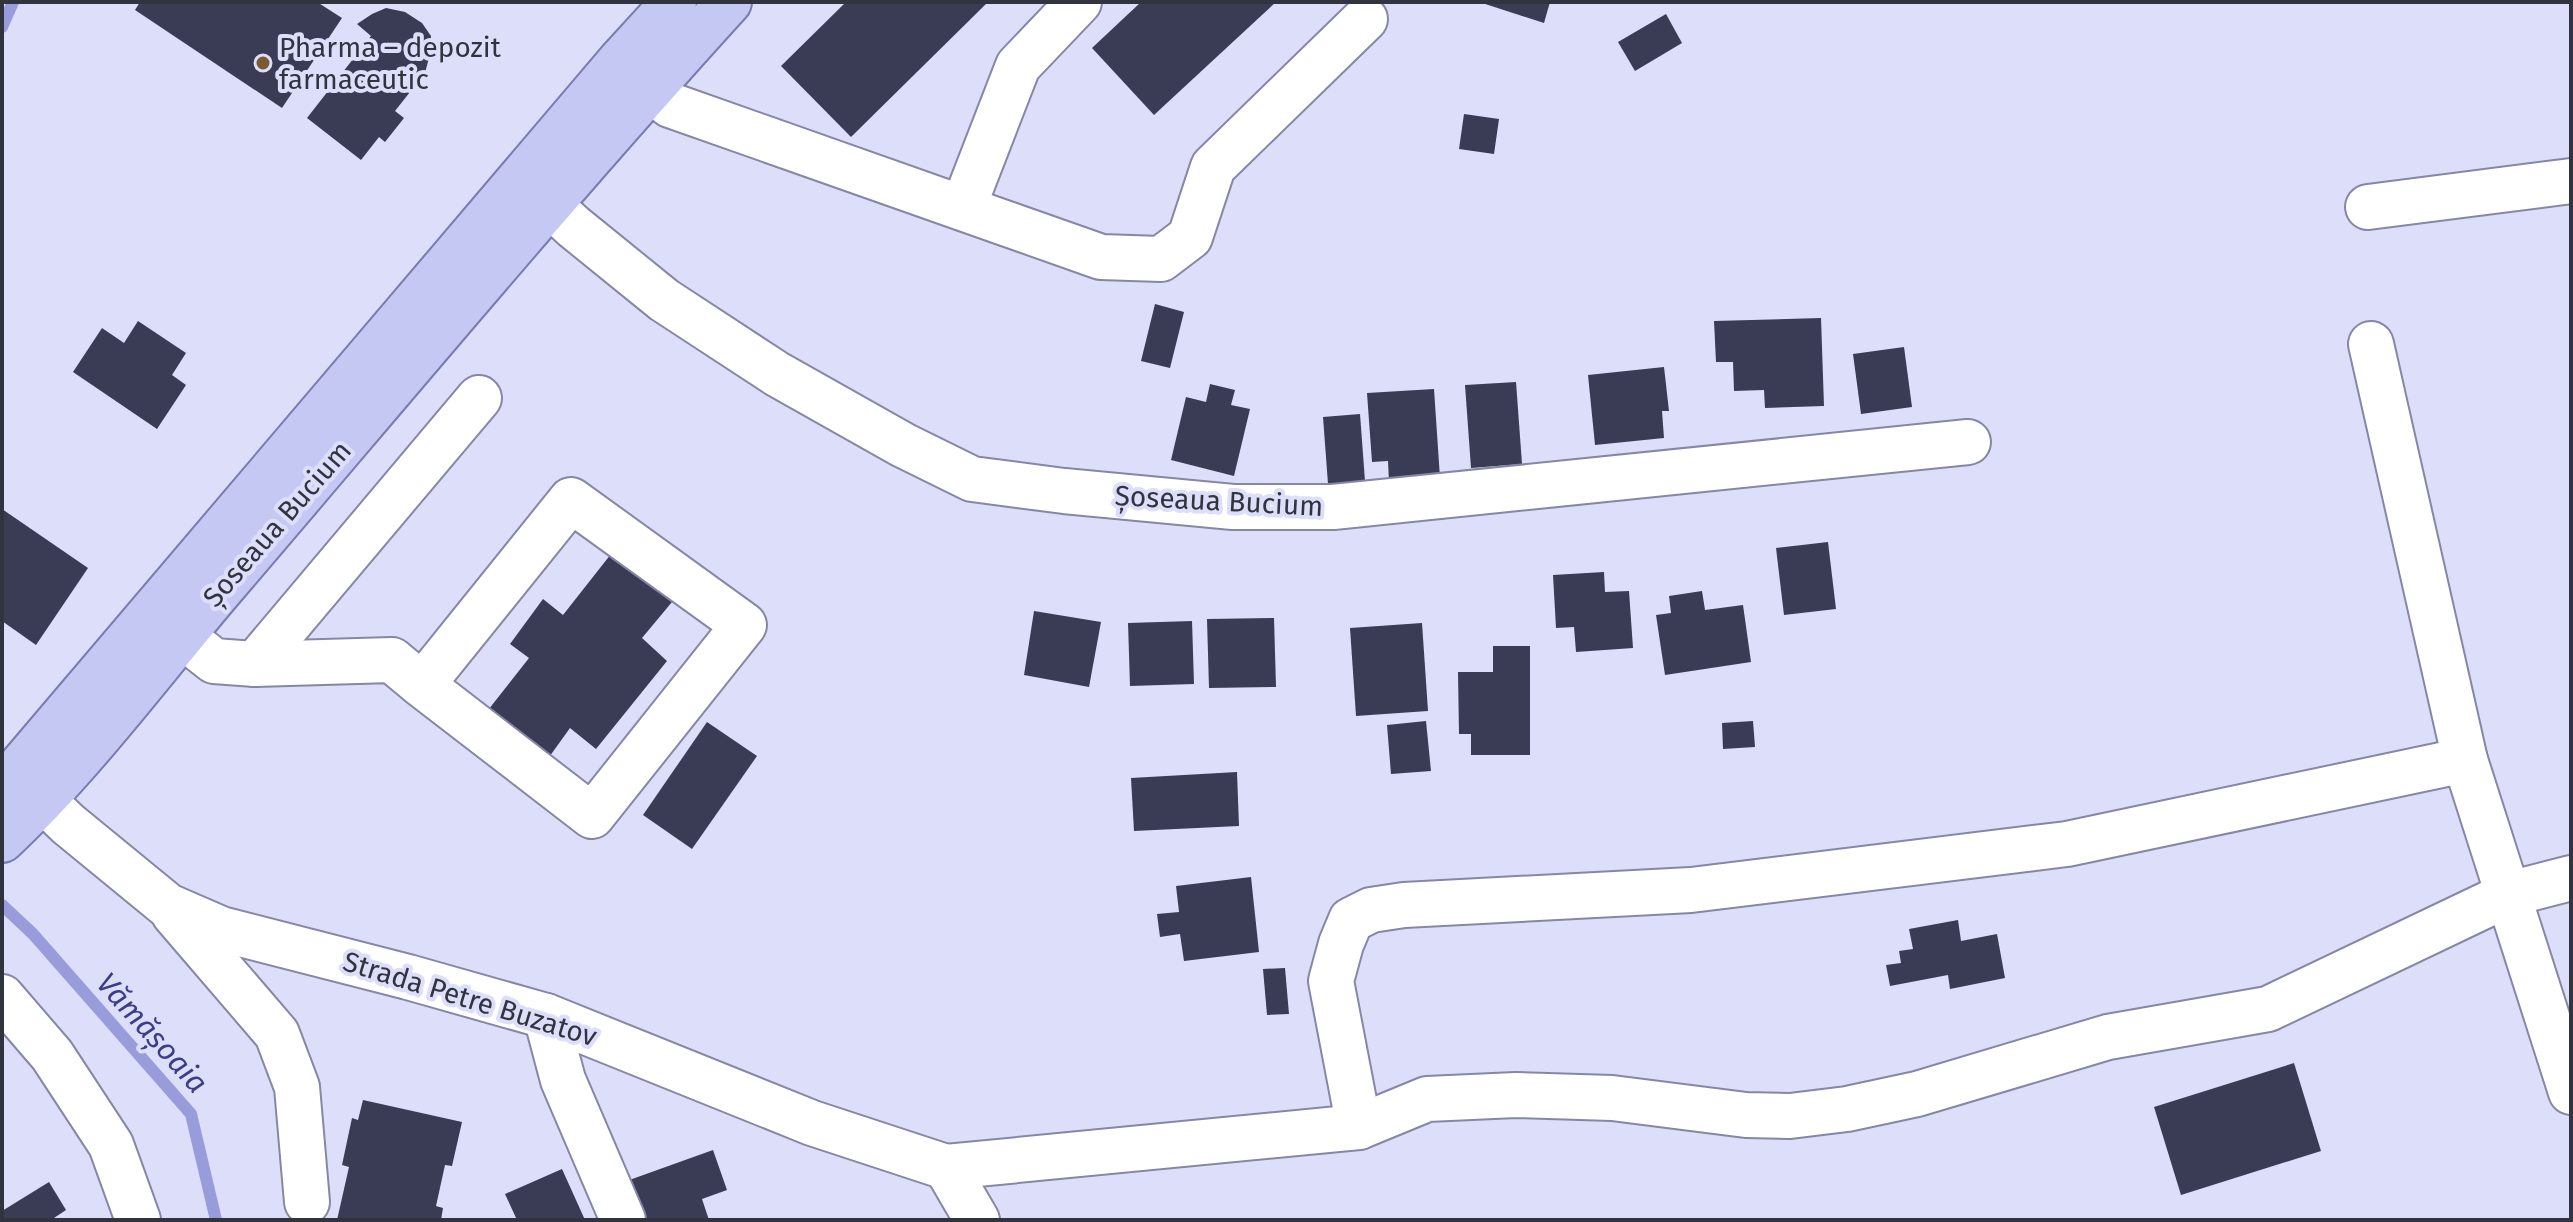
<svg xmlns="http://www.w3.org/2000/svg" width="2573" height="1222" font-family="'Fira Sans',sans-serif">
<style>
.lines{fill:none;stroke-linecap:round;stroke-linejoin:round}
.stream{stroke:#989cdb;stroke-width:12}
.building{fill:#3a3b55}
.minor-casing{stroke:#8587a5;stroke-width:48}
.major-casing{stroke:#787cae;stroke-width:48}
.minor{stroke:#fff;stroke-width:44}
.major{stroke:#c5c8f2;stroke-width:44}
.poi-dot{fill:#7b5a31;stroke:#dddffa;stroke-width:3}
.labels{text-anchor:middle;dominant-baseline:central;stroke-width:8;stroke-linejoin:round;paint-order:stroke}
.poi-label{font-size:28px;fill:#31333f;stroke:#dddffa;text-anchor:start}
.street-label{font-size:28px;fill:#31333f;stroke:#dddffa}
.water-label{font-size:30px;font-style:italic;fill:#3f3c87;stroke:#dddffa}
</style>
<rect width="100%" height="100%" fill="#dddffa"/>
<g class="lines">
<g class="stream">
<path d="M2 27 13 2"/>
<path d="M2 905 33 934 191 1114 216 1220"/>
</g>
</g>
<g class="building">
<path d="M140 2H317L342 18 282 108 135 10Z"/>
<path d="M846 2H988L851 137 781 66Z"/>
<path d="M1141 2H1276L1154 115 1092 48Z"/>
<path d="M1479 2H1550L1544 23Z"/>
<path d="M386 8 405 12 422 23 431 36 430 54 425 73 395 111 404 118 385 142 379 137 361 160 307 118 371 36 357 24 372 14Z"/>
<path d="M1666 14 1682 43 1635 71 1618 42Z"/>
<path d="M1464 114 1499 119 1494 154 1459 149Z"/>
<path d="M1155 304 1184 312 1170 368 1141 361Z"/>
<path d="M1821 318 1824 406 1765 408 1764 390 1734 391 1733 362H1716L1714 321Z"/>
<path d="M138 321 186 353 172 375 186 385 157 429 73 372 102 328 124 343Z"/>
<path d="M1904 347 1912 407 1861 414 1853 354Z"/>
<path d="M1664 367 1669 411H1662L1664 438 1595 445 1588 375Z"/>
<path d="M1516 382 1522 464 1471 468 1465 385Z"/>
<path d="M1210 384 1235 390 1231 405 1250 409 1234 476 1171 460 1186 397 1206 402Z"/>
<path d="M1434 389 1440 478 1389 482 1388 461 1372 462 1367 393Z"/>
<path d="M1360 414 1365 481 1328 484 1323 417Z"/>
<path d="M2 509 88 568 36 645 2 621Z"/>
<path d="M1828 542 1836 609 1784 615 1776 548Z"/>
<path d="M611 554 672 602 642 638 667 661 596 749 570 728 542 767 481 719 529 658 510 644 543 599 563 615Z"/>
<path d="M1604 572 1605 592 1629 591 1633 648 1576 652 1574 627 1556 628 1553 575Z"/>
<path d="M1702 591 1705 610 1743 605 1751 662 1665 675 1656 615 1671 613 1669 596Z"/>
<path d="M1034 611 1101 622 1089 687 1024 675Z"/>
<path d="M1274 618 1276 687 1209 688 1207 619Z"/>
<path d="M1192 621 1194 684 1130 686 1128 623Z"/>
<path d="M1422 623 1428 711 1356 716 1350 628Z"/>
<path d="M1493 646H1530V755H1471V734H1459L1458 672H1493Z"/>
<path d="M1426 721 1431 771 1391 774 1387 725Z"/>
<path d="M1753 721 1755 747 1723 749 1722 723Z"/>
<path d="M707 722 757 756 692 849 643 815Z"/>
<path d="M1237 772 1239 826 1134 831 1131 778Z"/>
<path d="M1251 877 1259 952 1184 961 1180 934 1160 937 1157 914 1179 912 1176 886Z"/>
<path d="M1958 920 1961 941 1997 934 2005 978 1950 989 1948 975 1890 986 1886 965 1901 963 1899 951 1913 949 1909 929Z"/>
<path d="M1285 968 1289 1014 1267 1015 1263 969Z"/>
<path d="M2294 1063 2321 1151 2181 1195 2154 1107Z"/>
<path d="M363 1100 462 1122 452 1166 445 1165 436 1206 443 1208 441 1220H337L349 1167 342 1165 352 1118 358 1120Z"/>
<path d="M713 1150 727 1190 702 1199 709 1220H646V1218L640 1220 621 1183Z"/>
<path d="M562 1169 585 1220H517L505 1194Z"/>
<path d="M49 1182 66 1210 51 1220H2V1211Z"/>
</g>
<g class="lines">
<g class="minor-casing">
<g id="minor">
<path d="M622 62 670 105 1101 257 1161 259 1190 237 1213 167 1365 19"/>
<path d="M522 180 574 227 664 300 777 374 903 445 972 479 1064 491 1233 507H1333L1968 442"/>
<path d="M2368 207 2571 181"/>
<path d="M963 208 1018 66 1079 2"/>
<path d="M2371 344 2465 760 2571 1092"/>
<path d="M181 635 214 661 255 664 392 660 422 685 571 500 744 625 592 816 422 685"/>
<path d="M255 664 479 398"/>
<path d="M16 774 68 824 168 906 221 929 408 977 546 1016 812 1123 946 1167 977 1220"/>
<path d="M174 914 277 1034 297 1087 307 1202"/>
<path d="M2 997 52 1055 111 1145 138 1220"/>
<path d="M546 1016 563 1080 623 1220"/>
<path d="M1359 1127 1331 981 1341 944 1351 920 1371 910 1404 905 1691 890 2067 844 2465 760"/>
<path d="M946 1167 1359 1127 1427 1099 1516 1095 1612 1098 1746 1115 1790 1116 1847 1109 1917 1094 2108 1037 2268 1009 2509 894 2571 878"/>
</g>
</g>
<g class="major-casing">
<g id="major">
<path d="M2 788 620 61 674 2"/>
<path d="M2 840C85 762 153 668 228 581 394 387 557 191 729 2"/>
</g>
</g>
<use href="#minor" class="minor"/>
<use href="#major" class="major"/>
</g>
<circle class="poi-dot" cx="263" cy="63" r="8"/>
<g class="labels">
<g class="poi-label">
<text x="279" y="47">Pharma – depozit<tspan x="279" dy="32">farmaceutic</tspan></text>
</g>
<g class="street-label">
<text transform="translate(1219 501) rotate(3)">Șoseaua Bucium</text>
<text transform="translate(277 524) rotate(-49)">Șoseaua Bucium</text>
<text transform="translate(470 999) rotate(17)">Strada Petre Buzatov</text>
</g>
<g class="water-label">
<text transform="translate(152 1033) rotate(48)">Vămășoaia</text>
</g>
</g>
<rect width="2573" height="1222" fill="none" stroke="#31333f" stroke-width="8"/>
</svg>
